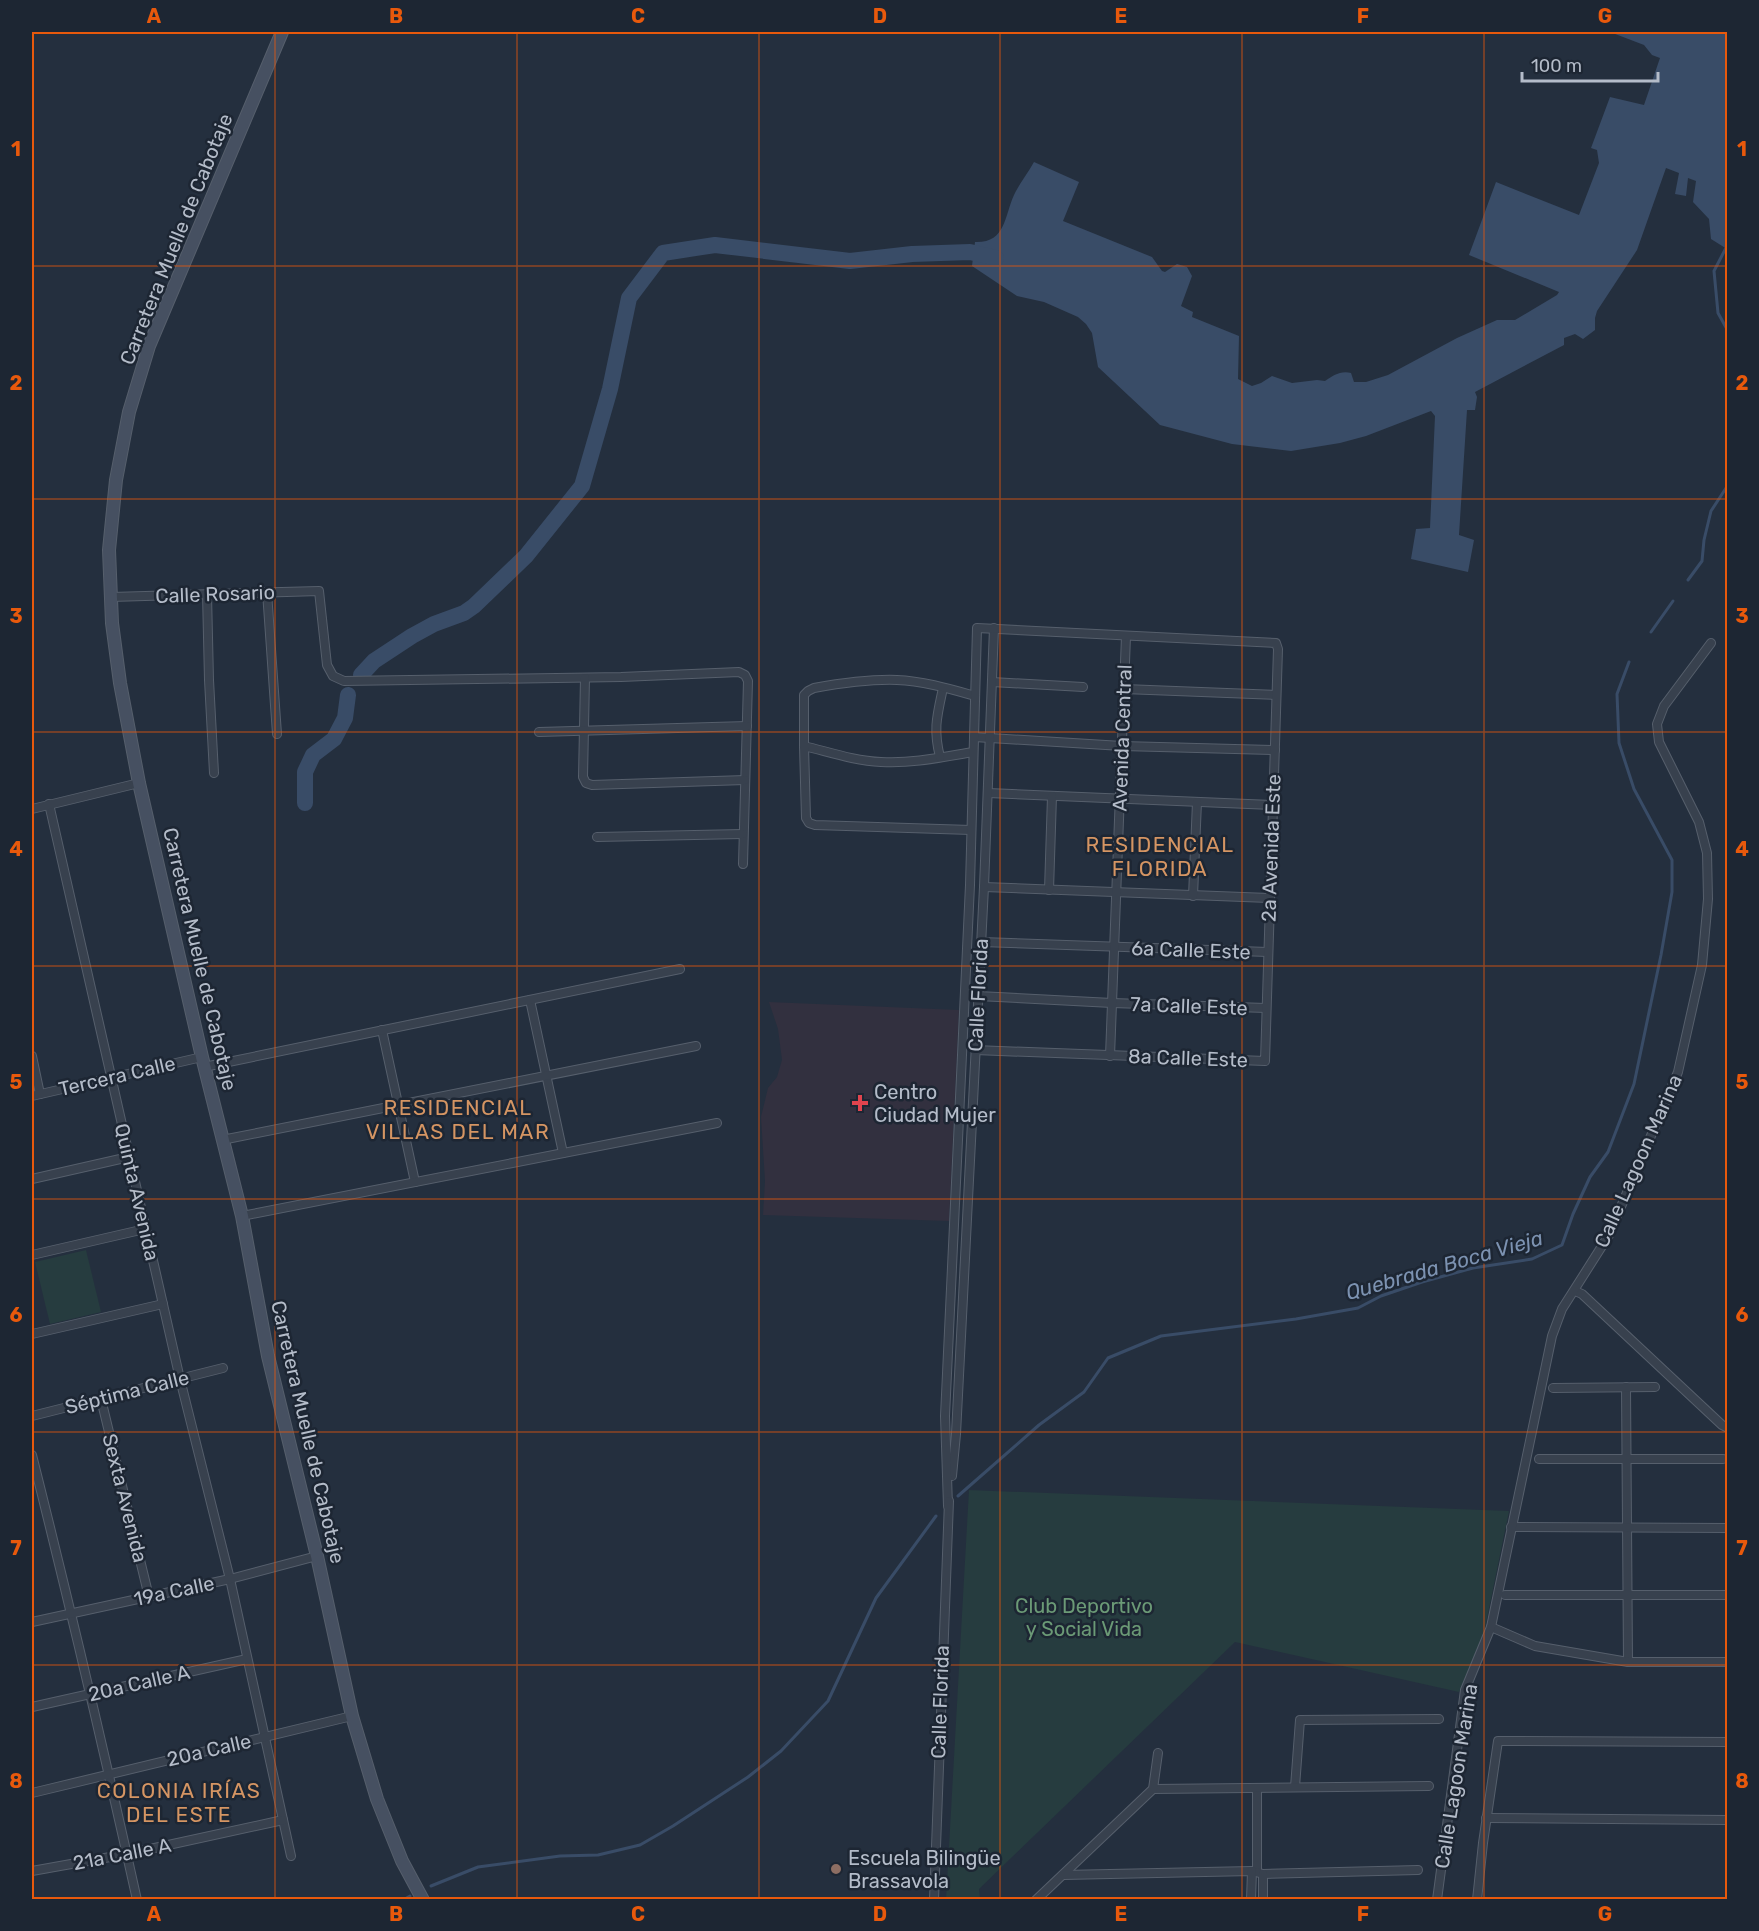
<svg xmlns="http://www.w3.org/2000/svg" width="1759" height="1931" font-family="Rubik,sans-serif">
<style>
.medical{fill:#32303f}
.green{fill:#263c3f}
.water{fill:#394c67}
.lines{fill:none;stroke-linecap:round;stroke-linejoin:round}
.stream{stroke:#394c67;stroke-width:3}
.river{stroke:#394c67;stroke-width:16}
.street-casing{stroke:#565f6c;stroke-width:10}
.secondary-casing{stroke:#565f6c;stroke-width:14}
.street{stroke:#38414e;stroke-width:8}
.secondary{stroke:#465061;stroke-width:12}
.grid{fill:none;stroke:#e8590c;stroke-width:1.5;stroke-opacity:0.55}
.health-dot{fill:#e0444e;stroke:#1d2633;stroke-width:2}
.education-dot{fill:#8d6e63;stroke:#1d2633;stroke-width:2}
.labels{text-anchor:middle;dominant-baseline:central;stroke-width:5;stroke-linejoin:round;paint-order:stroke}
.street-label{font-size:20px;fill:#b4bcc9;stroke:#1d2633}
.poi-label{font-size:20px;fill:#b4bcc9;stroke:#1d2633;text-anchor:start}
.park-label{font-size:20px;fill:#6b9a76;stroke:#1d2633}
.neighbourhood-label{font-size:21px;letter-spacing:1.5px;fill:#d59563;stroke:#1d2633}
.water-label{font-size:21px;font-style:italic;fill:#7c92b1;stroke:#1d2633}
.neatline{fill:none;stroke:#e8590c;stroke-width:2}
.grid-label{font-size:20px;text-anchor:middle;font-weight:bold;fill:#e8590c}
</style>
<rect width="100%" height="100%" fill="#242f3e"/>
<path class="medical" d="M769 1002 959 1010 949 1221 763 1215 765 1181 761 1117 768 1088 777 1077 782 1060 778 1029Z"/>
<g class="green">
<path d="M86 1250 101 1312 50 1324 35 1262Z"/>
<path d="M969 1490 1509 1511 1484 1633 1459 1692 1235 1642 979 1889 980 1899 946 1900Z"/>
</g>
<path class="water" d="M1610 32H1727V249L1711 239 1709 219 1693 202 1696 181 1688 178 1686 196 1675 194 1679 173 1666 168 1637 250 1597 311 1595 318V330L1583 339 1575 334 1564 338V345L1475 392 1477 397 1475 410H1467L1459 535 1474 540 1468 572 1411 559 1416 529 1430 528 1435 416 1431 411 1366 436 1340 443 1291 451 1232 444 1160 425 1098 367 1092 333 1086 324 1078 317 1044 302 1017 296 972 266 975 242C1006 243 1004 217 1014 195 1019 184 1028 173 1034 162L1079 182 1063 221 1152 257 1162 271 1165 272 1177 264 1187 267 1192 276 1181 306 1193 312 1192 317 1239 336 1238 379 1252 386 1261 383 1272 376 1292 383 1317 380 1325 381C1332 376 1341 370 1351 373L1354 382H1366L1388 375 1457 338 1497 320H1515L1557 295 1559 292 1469 255 1496 182 1579 215 1599 163 1597 150 1591 148 1610 97 1644 105 1660 58 1652 55 1644 45Z"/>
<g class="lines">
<g class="stream">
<path d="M1728 244 1714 271 1718 313 1728 331"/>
<path d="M1688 580 1702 561 1704 540 1711 511 1728 485"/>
<path d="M1651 632 1673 601"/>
<path d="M958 1496 1039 1425 1084 1392 1108 1358 1161 1336 1296 1319 1358 1308 1381 1296 1422 1282 1473 1268 1532 1259 1562 1245 1573 1214 1590 1177 1608 1152 1634 1084 1661 955 1672 892V860L1634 789 1619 743 1617 694 1629 662"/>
<path d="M431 1886 478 1867 560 1856 598 1855 640 1845 673 1826 748 1777 781 1751 828 1701 876 1598 936 1516"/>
<path d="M403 1900 410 1896"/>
</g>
<g class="river">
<path d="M361 675 374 661 412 636 434 624 464 613 474 606 526 556 582 486 610 389 629 298 663 253 715 245 850 261 912 254 970 252 996 258"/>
<path d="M305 803V772L313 755 334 739 345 718 348 695"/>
</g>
<g class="street-casing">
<g id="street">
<path d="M267 592 277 734"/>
<path d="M207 594 209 680 214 773"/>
<path d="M111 597 319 591 327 665 333 676 344 681 621 677 739 672 745 675 748 681 743 864"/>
<path d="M585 678 583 777 586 783 592 785 745 780"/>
<path d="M992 682 1083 687"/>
<path d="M1124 689 1276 695"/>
<path d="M539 732 747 726"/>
<path d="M974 737 1122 746 1275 750"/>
<path d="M804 746C829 752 855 761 881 762 911 764 943 757 973 752"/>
<path d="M940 757C933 729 937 716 943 688"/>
<path d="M988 793 1272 805"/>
<path d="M49 804 180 1379 230 1579 291 1856"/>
<path d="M32 809 139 783"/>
<path d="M971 830 815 825 809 823 806 818 804 746V695L808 691 814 688C842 683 869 679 897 680 923 681 950 689 975 696"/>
<path d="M597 837 743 834"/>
<path d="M984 887 1269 898"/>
<path d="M1049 890 1052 796"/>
<path d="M1193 896 1197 802"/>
<path d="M981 942 1268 952"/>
<path d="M978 996 1112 1003 1266 1008"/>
<path d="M530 1000 563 1153"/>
<path d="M382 1030 415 1182"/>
<path d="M32 1056 40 1094"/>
<path d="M1110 1056 1126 636"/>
<path d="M204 1067 680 969"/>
<path d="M32 1096 202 1057"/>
<path d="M222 1140 696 1046"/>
<path d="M32 1179 129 1157"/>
<path d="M242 1216 717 1123"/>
<path d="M32 1255 145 1229"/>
<path d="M1575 1291 1582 1294 1722 1425 1728 1428"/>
<path d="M32 1334 163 1304"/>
<path d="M1626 1387 1628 1662"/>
<path d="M1553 1388 1655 1387"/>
<path d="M101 1399 149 1597"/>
<path d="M32 1416 223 1368"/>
<path d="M32 1455C69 1602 104 1751 137 1900"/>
<path d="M1539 1459H1723"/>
<path d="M952 1476 956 1434 984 887 994 628"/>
<path d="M948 1506 945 1416 970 885 977 628 1276 643 1278 649 1265 1061 975 1050"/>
<path d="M1511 1527 1728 1528"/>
<path d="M1505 1595H1728"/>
<path d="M32 1622 230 1579 317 1556"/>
<path d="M1491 1627 1535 1646 1628 1662H1728"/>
<path d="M32 1707 247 1659"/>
<path d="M1295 1787 1300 1720 1439 1719"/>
<path d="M1257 1788V1872"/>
<path d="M1153 1789 1429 1786"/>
<path d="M32 1793 352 1716"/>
<path d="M1486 1818 1728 1820"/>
<path d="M32 1871 127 1854 283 1820"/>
<path d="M1063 1875 1252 1871 1263 1874 1418 1870"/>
<path d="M934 1900 949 1501"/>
<path d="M1036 1900 1153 1789 1158 1753"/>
<path d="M1251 1900 1252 1871"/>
<path d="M1263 1900V1874"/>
<path d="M1437 1900 1465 1690 1491 1627 1552 1336 1562 1309 1609 1235 1678 1072 1702 965 1708 899 1707 853 1699 822 1659 742 1657 724 1664 706 1711 643"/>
<path d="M1477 1900 1483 1843 1498 1741 1728 1742"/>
</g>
</g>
<g class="secondary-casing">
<path id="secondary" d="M282 32 149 346 129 412 116 480 109 550 112 623 120 683 139 783 202 1057 242 1216 268 1356 317 1556 352 1716 377 1799 402 1861 423 1900"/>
</g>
<use href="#street" class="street"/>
<use href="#secondary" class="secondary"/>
</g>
<path class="grid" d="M275 32V1900M517 32V1900M759 32V1900M1000 32V1900M1242 32V1900M1484 32V1900M32 266H1728M32 499H1728M32 732H1728M32 966H1728M32 1199H1728M32 1432H1728M32 1665H1728"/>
<path class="health-dot" d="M857 1094h6v6h6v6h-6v6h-6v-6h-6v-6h6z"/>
<circle class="education-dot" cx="836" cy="1869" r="6"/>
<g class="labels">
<g class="street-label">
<text transform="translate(176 239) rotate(-68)">Carretera Muelle de Cabotaje</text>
<text transform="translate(215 594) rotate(-2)">Calle Rosario</text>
<text transform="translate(1122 738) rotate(-88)">Avenida Central</text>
<text transform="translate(1271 848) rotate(-88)">2a Avenida Este</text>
<text transform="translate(1191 950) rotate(2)">6a Calle Este</text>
<text transform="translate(200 959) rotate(77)">Carretera Muelle de Cabotaje</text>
<text transform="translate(978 995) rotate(-87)">Calle Florida</text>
<text transform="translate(1189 1006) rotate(2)">7a Calle Este</text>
<text transform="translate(1188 1058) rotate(2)">8a Calle Este</text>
<text transform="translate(117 1076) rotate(-13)">Tercera Calle</text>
<text transform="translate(1638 1161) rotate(-66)">Calle Lagoon Marina</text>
<text transform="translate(137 1192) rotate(77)">Quinta Avenida</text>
<text transform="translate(127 1392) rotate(-14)">Séptima Calle</text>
<text transform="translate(308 1432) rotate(77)">Carretera Muelle de Cabotaje</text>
<text transform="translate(125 1498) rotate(76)">Sexta Avenida</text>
<text transform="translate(174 1591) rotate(-12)">19a Calle</text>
<text transform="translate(139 1683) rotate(-13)">20a Calle A</text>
<text transform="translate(940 1702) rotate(-88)">Calle Florida</text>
<text transform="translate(209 1750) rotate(-13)">20a Calle</text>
<text transform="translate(1456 1776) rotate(-81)">Calle Lagoon Marina</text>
<text transform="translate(122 1854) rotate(-11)">21a Calle A</text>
</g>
<g class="poi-label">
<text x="874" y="1092">Centro<tspan x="874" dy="23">Ciudad Mujer</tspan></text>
<text x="848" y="1858">Escuela Bilingüe<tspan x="848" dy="23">Brassavola</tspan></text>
</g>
<g class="park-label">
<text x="1084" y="1606">Club Deportivo<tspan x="1084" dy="23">y Social Vida</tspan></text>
</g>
<g class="neighbourhood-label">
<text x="1160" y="844">RESIDENCIAL<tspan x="1160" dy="24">FLORIDA</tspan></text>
<text x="458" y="1107">RESIDENCIAL<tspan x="458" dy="24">VILLAS DEL MAR</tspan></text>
<text x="179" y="1790">COLONIA IRÍAS<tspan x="179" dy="24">DEL ESTE</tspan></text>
</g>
<g class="water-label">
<text transform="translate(1444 1265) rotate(-16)">Quebrada Boca Vieja</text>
</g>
</g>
<rect width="1759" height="1931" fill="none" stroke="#1d2633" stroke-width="66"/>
<path d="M1522 72v9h136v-9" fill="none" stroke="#b4bcc9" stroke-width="3"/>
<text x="1531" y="72" font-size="18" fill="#b4bcc9" stroke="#1d2633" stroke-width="4.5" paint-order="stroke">100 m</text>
<rect x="33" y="33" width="1693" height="1865" class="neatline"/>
<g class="grid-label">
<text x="154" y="23">A</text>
<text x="396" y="23">B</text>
<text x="638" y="23">C</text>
<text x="880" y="23">D</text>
<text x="1121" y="23">E</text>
<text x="1363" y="23">F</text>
<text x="1605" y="23">G</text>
<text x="16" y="156">1</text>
<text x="1742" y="156">1</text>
<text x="16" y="390">2</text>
<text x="1742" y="390">2</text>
<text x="16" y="623">3</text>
<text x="1742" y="623">3</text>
<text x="16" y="856">4</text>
<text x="1742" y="856">4</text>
<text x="16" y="1089">5</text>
<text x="1742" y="1089">5</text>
<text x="16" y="1322">6</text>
<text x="1742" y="1322">6</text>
<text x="16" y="1555">7</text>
<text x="1742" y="1555">7</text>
<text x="16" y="1788">8</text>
<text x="1742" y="1788">8</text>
<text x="154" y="1921">A</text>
<text x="396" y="1921">B</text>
<text x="638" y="1921">C</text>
<text x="880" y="1921">D</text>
<text x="1121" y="1921">E</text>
<text x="1363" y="1921">F</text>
<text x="1605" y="1921">G</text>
</g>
</svg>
